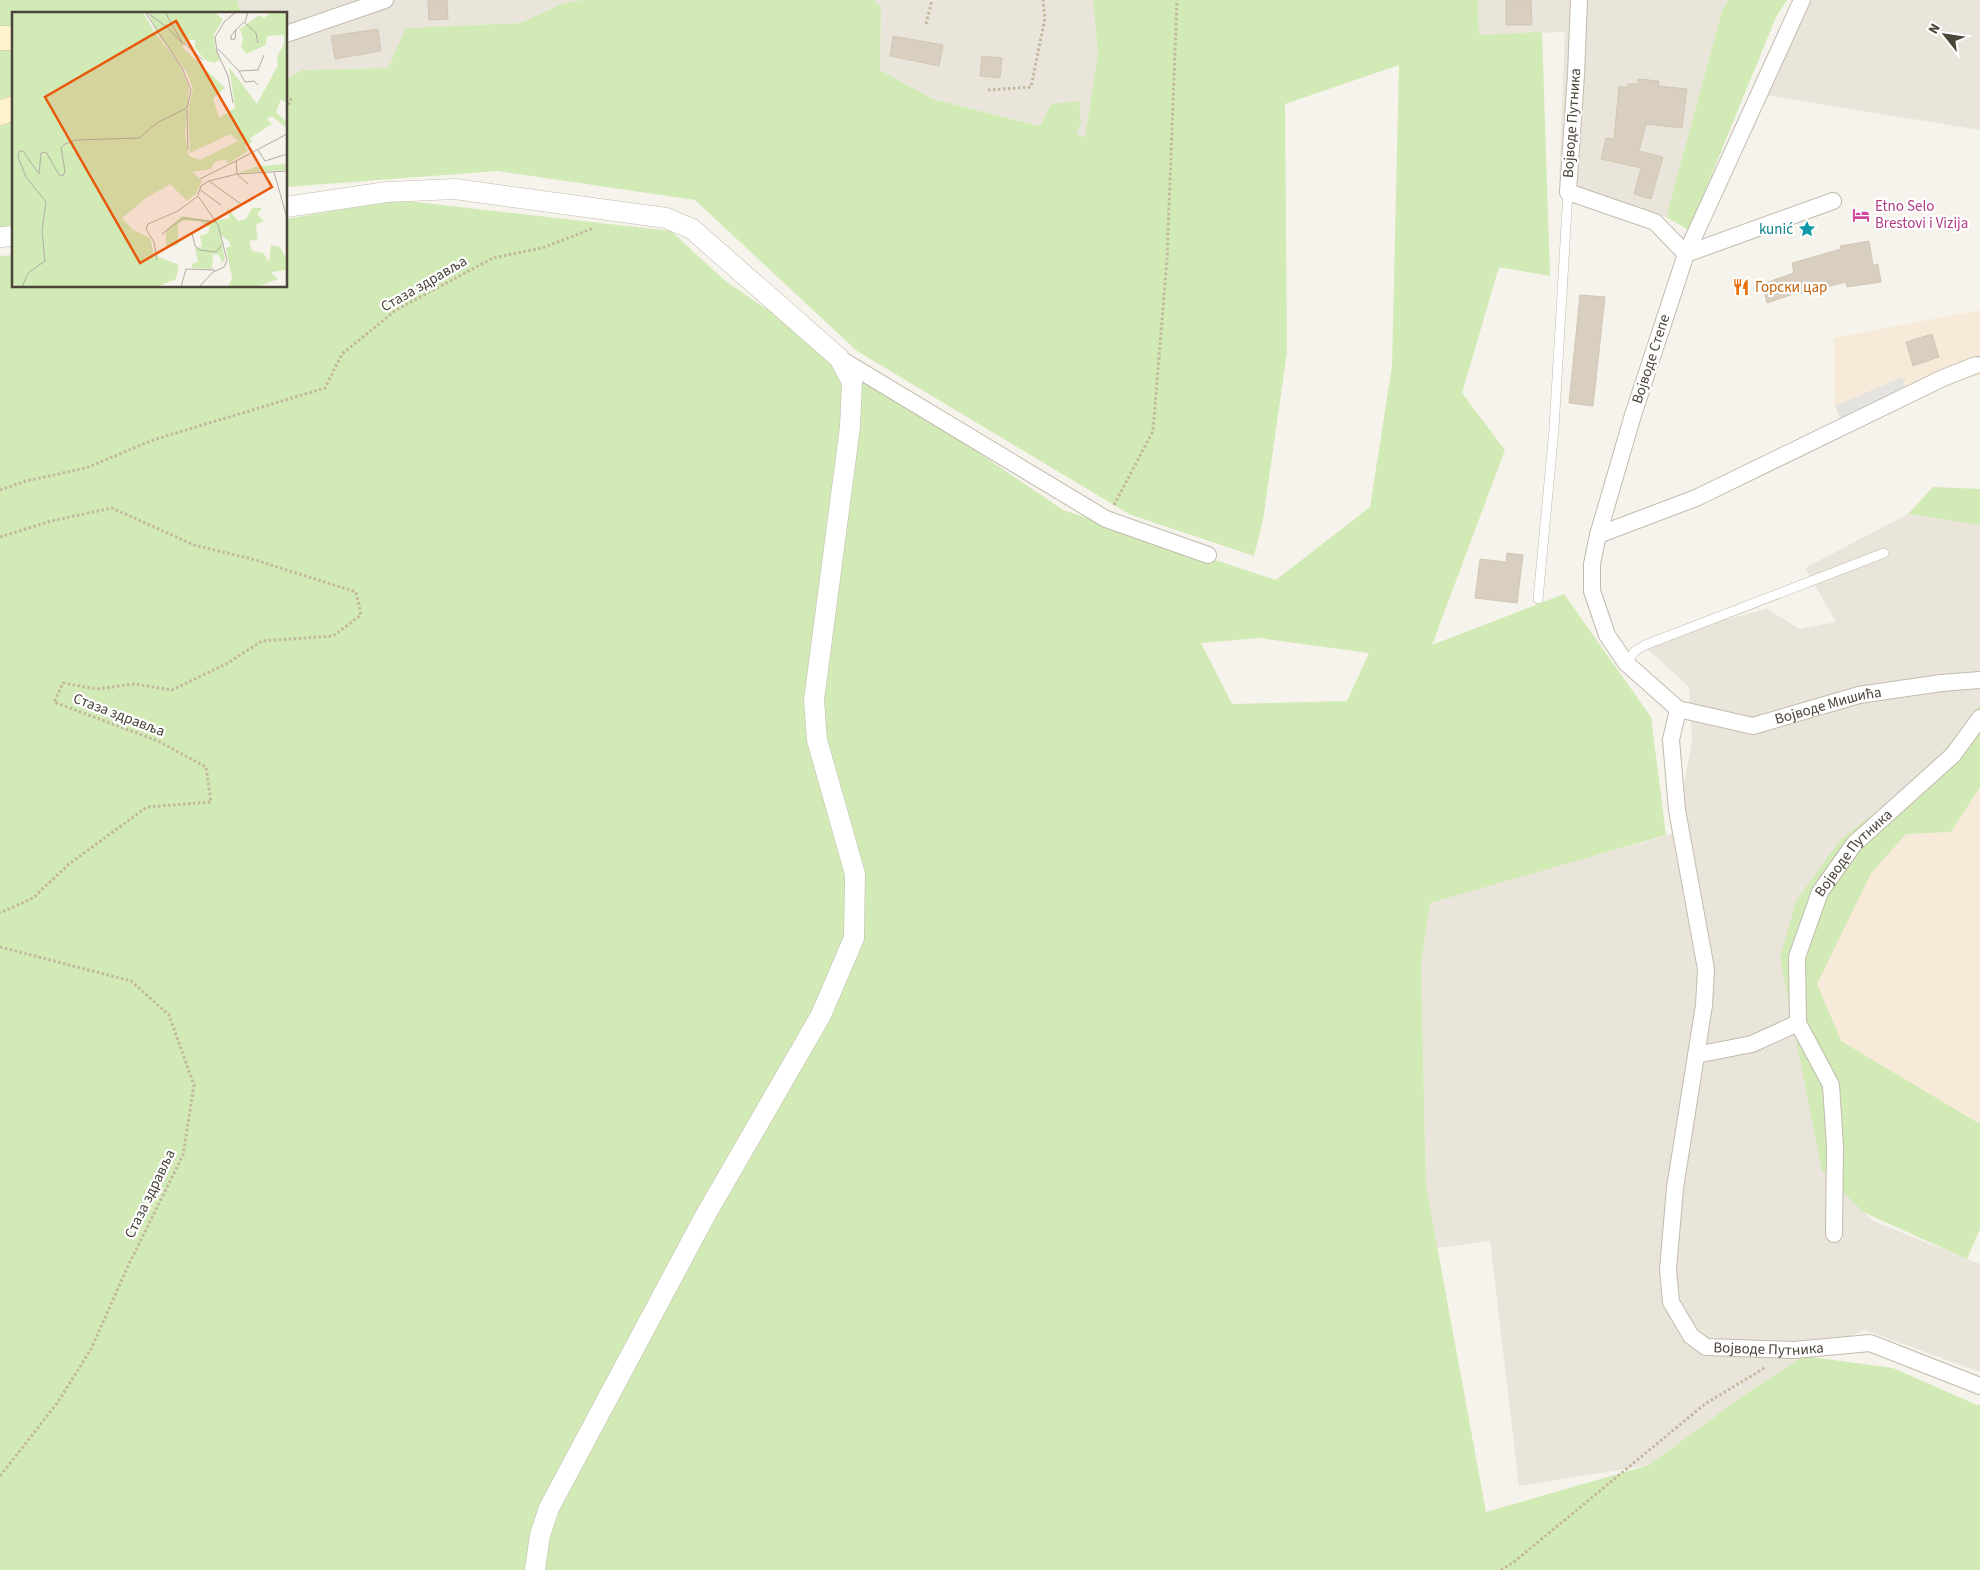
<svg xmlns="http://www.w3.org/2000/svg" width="1980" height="1570" font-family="'Source Sans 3',sans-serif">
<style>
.residential{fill:#eae5da}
.commercial{fill:#f7ead8}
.green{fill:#d2eab5;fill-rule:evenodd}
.parking{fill:#e5e3e0}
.building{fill:#d8cfc1;stroke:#d3c7b4}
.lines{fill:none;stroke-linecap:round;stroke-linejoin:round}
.service-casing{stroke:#c2bbae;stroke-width:10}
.minor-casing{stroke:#c2bbae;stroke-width:18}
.tertiary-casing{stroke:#c2bbae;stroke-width:21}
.secondary-casing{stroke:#d6c79b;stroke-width:25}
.path{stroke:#c4b79f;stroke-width:3;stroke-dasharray:2.5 2.5;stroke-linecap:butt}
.service{stroke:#fff;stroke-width:9}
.minor{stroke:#fff;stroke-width:16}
.tertiary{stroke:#fff;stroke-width:20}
.secondary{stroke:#fff3cd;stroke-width:24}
.labels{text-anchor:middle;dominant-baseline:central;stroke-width:4.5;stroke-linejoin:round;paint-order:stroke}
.street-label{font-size:15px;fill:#4b4439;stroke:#fff}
.hotel-label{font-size:15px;fill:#b23c85;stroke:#fff;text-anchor:start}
.culture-label{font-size:15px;fill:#0d838f;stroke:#fff;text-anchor:end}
.food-label{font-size:15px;fill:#c56008;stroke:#fff;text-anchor:start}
.inset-road{fill:none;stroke:#b2ada4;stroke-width:1}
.view{fill:#e8590c;fill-opacity:0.15;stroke:#e8590c;stroke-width:2.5}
.inset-edge{fill:none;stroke:#4b4439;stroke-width:2.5}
</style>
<rect width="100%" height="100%" fill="#f6f3ec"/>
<g class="residential">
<path d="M237 0H583L564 3 520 23 407 28 388 68 302 70 286 79V14H241Z"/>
<path d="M874 0H1093L1098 54 1085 137 933 99 880 70 881 7Z"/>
<path d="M1478 0H1728L1722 11 1666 217 1559 183 1565 32 1479 35Z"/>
<path d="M1812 0H1980V130L1765 95Z"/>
<path d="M1908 514 1980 525V705L1924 775 1822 1171 1873 1221 1980 1264V1372L1865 1330 1804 1356 1744 1395 1649 1465 1519 1486 1490 1241 1437 1248 1426 1186 1421 964 1430 902 1679 832 1684 785 1692 740 1689 687 1640 642 1767 609 1800 629 1836 622 1805 568Z"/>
</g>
<g class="commercial">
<path d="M1980 310V375L1937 387 1846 430 1835 406 1834 338Z"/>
<path d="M1980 787V1124L1841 1041 1817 984 1871 873 1906 834 1951 832Z"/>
</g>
<g class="green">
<path d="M0 0H237L241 14H14V236L0 238Z"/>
<path d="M583 0H874L881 7 880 70 933 99 1040 126 1051 104 1079 101 1081 123 1076 134 1085 137 1098 54 1093 0H1478L1479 35 1542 32 1550 276 1499 267 1462 393 1505 450 1432 645 1564 594 1651 717 1666 835 1430 903 1421 964 1426 1186 1486 1512 1649 1465 1744 1395 1804 1356 1893 1368 1977 1405 1980 1404V1570H0V256L14 255V286H286V219L398 200 671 231 724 280 1063 510 1276 580 1370 507 1392 366 1399 65 1285 104 1287 352 1263 520 1254 556 1129 514 857 351 695 200 498 171 286 187V79L302 70 388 68 406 28 520 23 564 3ZM1259 638 1369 653 1347 701 1232 704 1201 643Z"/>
<path d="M1728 0H1787L1776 17 1689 230 1666 217 1722 11Z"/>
<path d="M1933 487 1980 489V525L1908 514Z"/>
<path d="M1980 705V787L1951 832 1906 834 1871 873 1817 984 1841 1041 1980 1124V1229L1967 1259 1863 1212 1822 1171 1780 958 1796 901 1841 839 1924 775Z"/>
</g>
<path class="parking" d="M1902 377 1908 395 1844 426 1835 406Z"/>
<g class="building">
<path d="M428 0H447L448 19 429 20Z"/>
<path d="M1506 0H1531L1532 25H1506Z"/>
<path d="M378 29 381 51 335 59 331 36Z"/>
<path d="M893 36 943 45 939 66 890 56Z"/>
<path d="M982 56 1002 58 1000 78 980 76Z"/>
<path d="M1638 79 1659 81 1658 86 1687 89 1682 128 1646 124 1639 151 1663 157 1651 199 1634 194 1641 168 1601 159 1606 138 1614 139 1619 87H1628V84H1638Z"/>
<path d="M1869 241 1873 265 1878 264 1881 282 1847 287 1846 282 1799 294V292L1767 303 1762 284 1794 273 1792 263 1841 249 1840 246Z"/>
<path d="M1580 295 1605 297 1593 406 1569 403Z"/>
<path d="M1932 334 1939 357 1913 366 1906 342Z"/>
<path d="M1507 553 1523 555 1517 603 1475 598 1480 559 1506 562Z"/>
</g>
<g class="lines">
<g class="service-casing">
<g id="service">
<path d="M1538 599 1554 429 1568 192"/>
<path d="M1626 663 1635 651 1645 645 1884 553"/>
</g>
</g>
<g class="minor-casing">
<g id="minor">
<path d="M1579 0 1576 75 1568 192 1655 222 1686 254 1833 201"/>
<path id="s1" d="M1802 0 1686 254 1633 415 1598 535 1592 564V591L1607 635 1626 663 1678 709 1753 726 1859 695 1941 683 1980 680"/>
<path d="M286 34 385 0"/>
<path d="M839 358 1106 519 1208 555"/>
<path d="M1598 535 1696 498 1943 378 1976 365"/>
<path id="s2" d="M1678 709 1671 740 1677 810 1706 969 1704 1005 1675 1188 1668 1269 1671 1302 1691 1336 1706 1347 1794 1350 1870 1343 1980 1386"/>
<path d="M1696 1055 1752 1044 1798 1023"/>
<path id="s3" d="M1834 1234 1835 1146 1831 1085 1798 1023 1797 957 1820 892 1854 844 1953 755 1980 718"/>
</g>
</g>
<g class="tertiary-casing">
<g id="tertiary">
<path d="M286 207 387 192 455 189 666 218 692 229 839 358 852 382 850 427 814 700 817 740 855 874 854 938 821 1015 705 1216 549 1508 540 1535 535 1570"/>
<path d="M0 237 14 236"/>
</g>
</g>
<g class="secondary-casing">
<g id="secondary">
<path d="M0 38H14"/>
<path d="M0 113 14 108"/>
</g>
</g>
<g class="path">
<path d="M926 24 932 0"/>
<path d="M988 90 1031 87 1045 18 1043 0"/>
<path d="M286 95 291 100 286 109"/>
<path d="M0 490 26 481 86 468 153 440 325 388 342 354 396 310 493 258 542 248 594 228"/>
<path d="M1114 505 1153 431 1167 259 1177 0"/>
<path d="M0 537 51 521 112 508 194 545 252 559 356 592 361 615 333 636 262 641 228 663 172 690 135 684 97 689 63 683 54 702 158 741 206 767 211 802 147 807 69 864 33 898 0 913"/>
<path d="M0 947 131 981 169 1015 194 1085 183 1155 128 1266 91 1349 58 1402 0 1476"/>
<path d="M1501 1570 1514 1562 1705 1404 1766 1367"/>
</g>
<use href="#service" class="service"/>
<use href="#minor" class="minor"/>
<use href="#tertiary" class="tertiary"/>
<use href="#secondary" class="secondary"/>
</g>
<defs>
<g id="hotel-bare" transform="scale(1.35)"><path d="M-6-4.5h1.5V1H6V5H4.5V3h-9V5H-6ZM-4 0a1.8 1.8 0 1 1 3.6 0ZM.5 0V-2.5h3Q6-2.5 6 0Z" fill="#d1479c" stroke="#fff" stroke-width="2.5" paint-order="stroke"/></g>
<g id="sight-bare" transform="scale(1.35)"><path d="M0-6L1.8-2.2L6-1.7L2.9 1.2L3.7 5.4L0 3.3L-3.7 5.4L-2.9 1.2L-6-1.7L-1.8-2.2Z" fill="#0f9aa8" stroke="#fff" stroke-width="2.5" paint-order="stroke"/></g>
<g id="restaurant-bare" transform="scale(1.35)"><path d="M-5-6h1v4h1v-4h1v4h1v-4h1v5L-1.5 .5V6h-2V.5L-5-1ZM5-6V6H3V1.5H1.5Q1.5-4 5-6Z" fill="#e8710a" stroke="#fff" stroke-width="2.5" paint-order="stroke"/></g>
</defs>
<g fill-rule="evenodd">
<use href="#hotel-bare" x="1861" y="215"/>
<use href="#sight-bare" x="1807" y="229"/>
<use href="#restaurant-bare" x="1741" y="287"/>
</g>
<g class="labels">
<g class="street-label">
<text transform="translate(1572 123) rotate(-86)">Војводе Путника</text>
<text transform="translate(424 284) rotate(-30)">Стаза здравља</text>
<text transform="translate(1651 359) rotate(-72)">Војводе Степе</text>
<text stroke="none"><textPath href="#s1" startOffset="935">Војводе Мишића</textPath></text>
<text transform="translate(119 715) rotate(21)">Стаза здравља</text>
<text stroke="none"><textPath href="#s3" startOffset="406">Војводе Путника</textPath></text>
<text transform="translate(150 1194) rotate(-64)">Стаза здравља</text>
<text stroke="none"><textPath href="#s2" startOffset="720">Војводе Путника</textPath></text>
</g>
<g class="hotel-label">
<text x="1875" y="206">Etno Selo<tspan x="1875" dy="17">Brestovi i Vizija</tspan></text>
</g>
<g class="culture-label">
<text x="1793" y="229">kunić</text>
</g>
<g class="food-label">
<text x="1755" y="287">Горски цар</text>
</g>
</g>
<g transform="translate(12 12)">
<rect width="275" height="275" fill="#f6f3ec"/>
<path d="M0 0H131L143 21 167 52 177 76 173 122 177 144 188 148 226 129 218 122 178 141 176 97 181 76 174 59 144 20 136 0H203L211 8 202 22 203 36 208 48 202 51 193 48 183 36V28H176L170 35 213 76 201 86 207 106 223 96 217 55 245 92 266 53 265 45 272 32V23L255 24 254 33 234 42 229 35 231 27 228 17 247 3 252 6 259 0H275V91L269 87 264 100 275 110V116L259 104 255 107 260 112 238 126 240 130 233 134 236 139 216 152 214 147 202 150 199 157 180 160 190 169 184 182 175 189 158 172 134 186 110 206 121 218 138 226 142 243 167 253 164 267 144 275H0ZM275 152V158L227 161 247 154ZM214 194 226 209 234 207 240 196H250L245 202 252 209 245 212 244 217 246 227 237 229 240 239 251 241 257 250 259 233 268 235 273 244 275 243V258L259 260 266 267 248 274 216 275 220 266 214 236 219 234 216 228 208 223 213 247 210 251 207 243 201 242 200 257 180 256V252L186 250 183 236 190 235 188 224 197 221V214L186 209H170L166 213V233L154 235V218L170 204 201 209 218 206Z" fill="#d2eab5"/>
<path class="inset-road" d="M134 0 155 15 171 32 153 0M233 11 244 21 246 31M224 17 223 27 219 28V24L222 20 231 11 233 10 236 0M172 31 191 48M206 37 227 59 246 58 252 43M227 59 233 70 242 69 246 73M221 91 216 64 205 40 203 25 213 9 224 0M175 98 176 137M246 138 253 149 275 142M262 160 275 206M188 167 224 149M197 169 229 192M236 172 225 162 224 149 275 122M187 177 209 193M186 183 189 174 197 169 225 162 275 159M186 184 206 213 215 248 212 255 201 260 187 275M180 221 183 234 188 238 204 240 210 233M150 222 171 206 204 210M145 248 142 230 134 217 136 212 166 199 186 184M10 275 16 261 33 249 30 219 34 190 14 165 6 145 7 139H11L27 162 29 141 34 140 47 163 51 164 53 159 49 136 53 132 64 128 127 126 145 111 175 96 179 78 170 56 133 0M169 275 174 257 203 258"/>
<path class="view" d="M164 9 260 175 128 251 33 85Z"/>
<rect width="275" height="275" class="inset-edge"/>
</g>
<g transform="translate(1945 35) rotate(300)" stroke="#ffffff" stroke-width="4" paint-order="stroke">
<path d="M0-4L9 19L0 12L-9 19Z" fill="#4b4439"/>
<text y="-8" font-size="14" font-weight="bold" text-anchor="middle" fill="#4b4439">N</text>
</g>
</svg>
